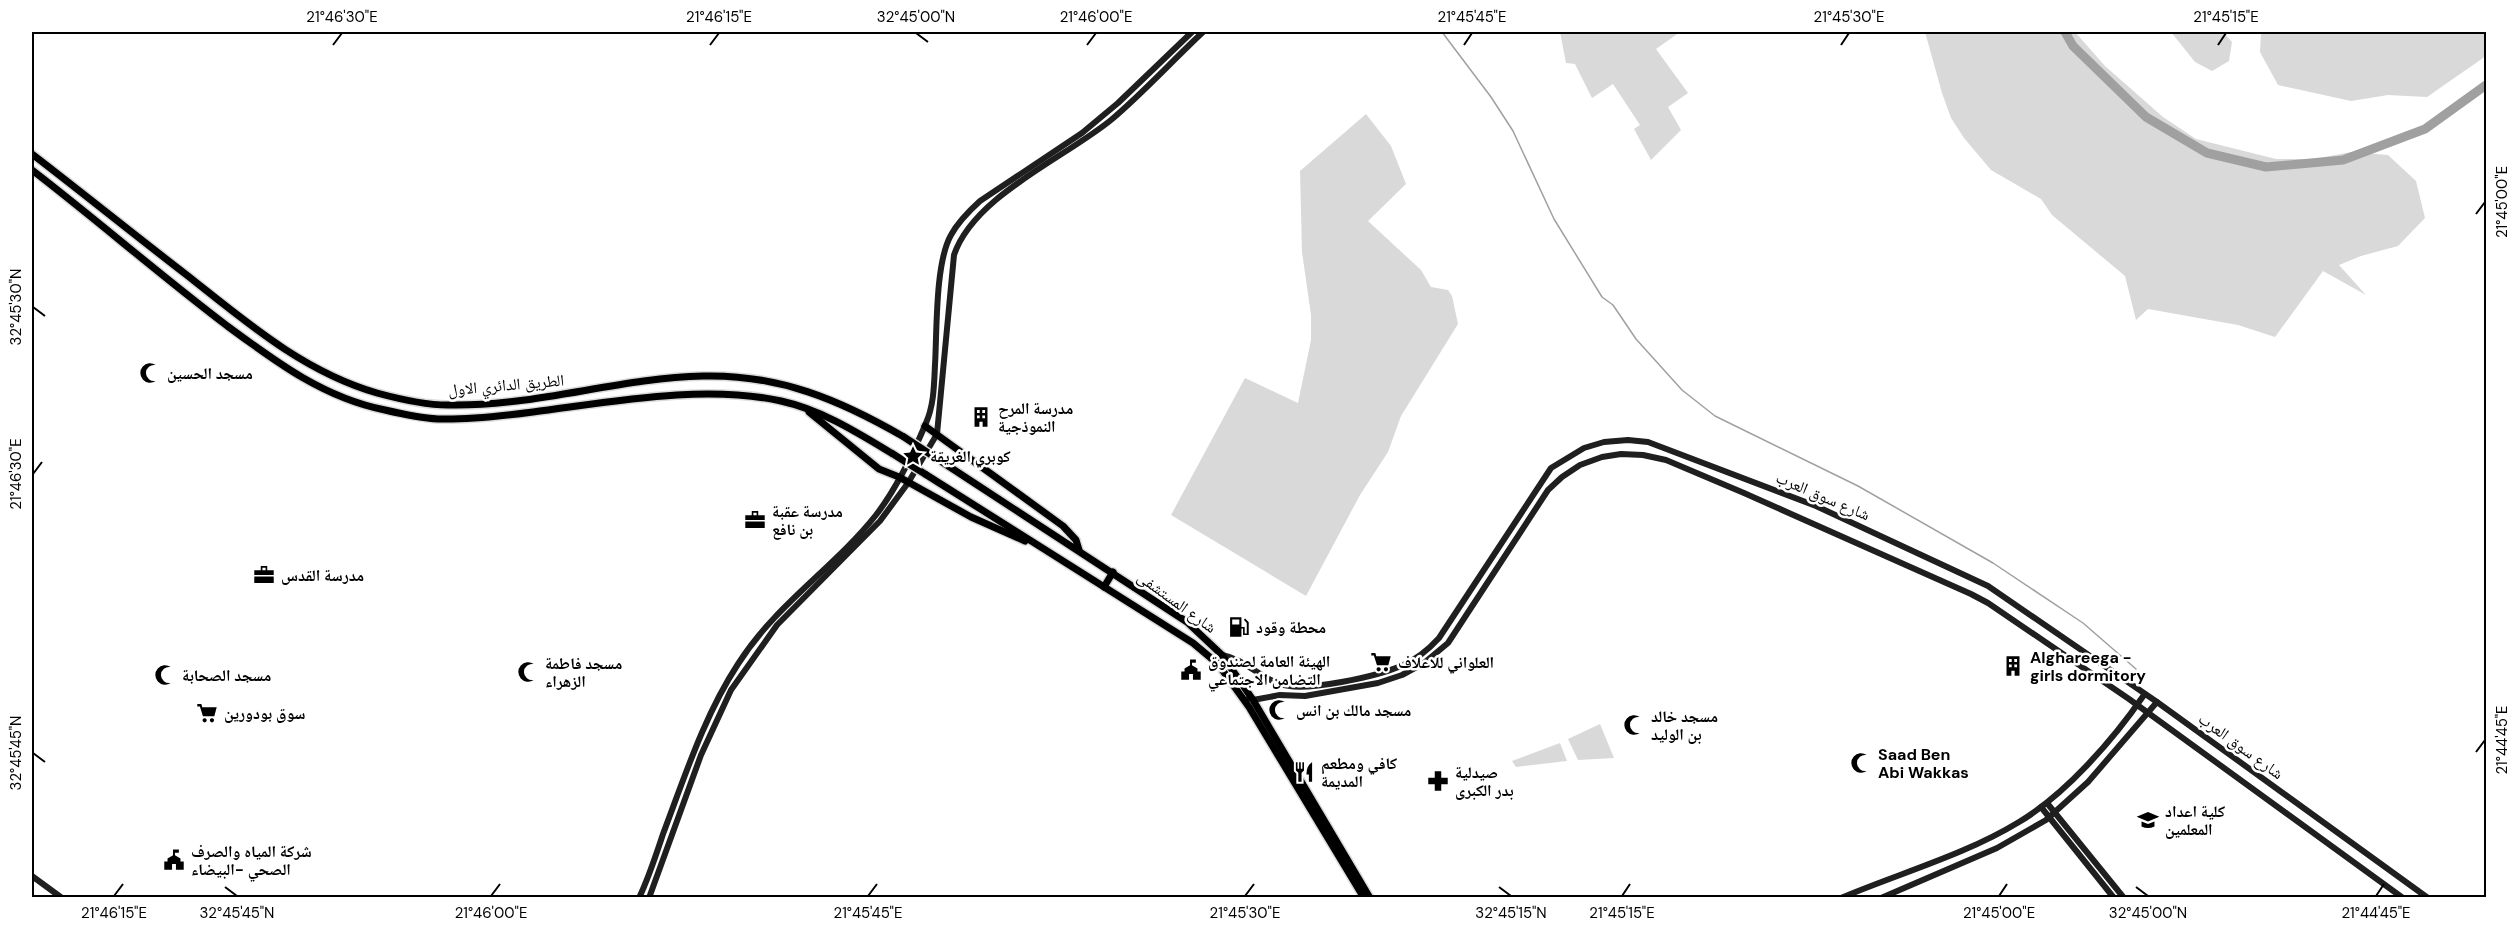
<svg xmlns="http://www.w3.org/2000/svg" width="2518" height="929" font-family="'DM Sans','Noto Naskh Arabic',sans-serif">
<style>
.green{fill:#d9d9d9}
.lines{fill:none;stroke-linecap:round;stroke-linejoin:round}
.stream{stroke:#a0a0a0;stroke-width:1.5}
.river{stroke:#a0a0a0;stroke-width:9}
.primary-casing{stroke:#dbdbdb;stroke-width:10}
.secondary{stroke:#1f1f1f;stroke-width:6}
.primary{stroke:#000;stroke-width:7}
.primary-bridge-casing{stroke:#dbdbdb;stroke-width:10;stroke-linecap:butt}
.primary-bridge{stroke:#000;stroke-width:7}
.ticks{fill:none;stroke:#000;stroke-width:2}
.labels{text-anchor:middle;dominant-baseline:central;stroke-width:5;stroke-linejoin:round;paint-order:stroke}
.poi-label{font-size:16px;font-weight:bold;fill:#000;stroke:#fff;text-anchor:start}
.street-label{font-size:16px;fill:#000;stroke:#fff}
.neatline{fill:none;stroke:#000;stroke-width:2}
.ticks-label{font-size:15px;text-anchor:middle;fill:#000}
</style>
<rect width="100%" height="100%" fill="#fff"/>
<g class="green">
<path d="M1560 32H1680L1656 49 1688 93 1668 107 1681 130 1651 160 1634 129 1640 125 1613 84 1592 98 1575 64 1566 63Z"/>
<path d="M1925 32H2075L2105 66 2163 117 2196 139 2276 159H2314L2351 152 2388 155 2416 181 2425 218 2398 246 2361 256 2339 265 2366 295 2323 271 2275 337 2238 325 2148 309 2136 320 2125 276 2052 215 2041 199 1991 170 1964 138 1951 118 1942 93Z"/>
<path d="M2171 32H2223L2232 42 2229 61 2212 71 2195 62Z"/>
<path d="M2261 32H2486V56L2427 97 2388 95 2351 101 2278 85 2260 52Z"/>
<path d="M1366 114 1391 146 1406 184 1368 221 1421 270 1431 287 1448 290 1452 296 1458 324 1401 416 1388 452 1360 495 1306 596 1171 515 1245 378 1298 403 1311 340V315L1302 252 1300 171Z"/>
<path d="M1600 724 1614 758 1578 760 1568 739Z"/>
<path d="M1560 743 1567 761 1516 767 1512 761Z"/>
</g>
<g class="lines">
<path class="stream" d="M1442 32 1491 97 1513 131 1554 219 1602 297 1613 305 1636 339 1682 390 1715 416 1858 486 1993 563 2083 623 2136 669"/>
<path class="river" d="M2065 32 2073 46 2146 117 2207 153 2266 167 2343 160 2425 129 2486 85"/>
<g class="primary-casing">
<g id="primary">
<path d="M32 154C84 194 136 236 188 276 246 322 304 372 377 393 399 399 425 405 448 405 534 407 618 378 703 376 779 374 840 400 904 437"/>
<path d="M32 170C97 220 160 275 226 325 276 362 324 398 385 410 402 414 420 418 438 419 469 420 502 416 533 412 611 402 704 384 781 401 822 410 858 433 893 454"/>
<path d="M809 412 879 469 899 477 971 517 1025 541"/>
<path d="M925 426 1063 526 1076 540 1079 550"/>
<path d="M936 458 1187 622 1222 655 1253 700 1370 898"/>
<path d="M925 474 1193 643 1218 664 1249 707 1364 898"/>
<path d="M1104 587 1113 572"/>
</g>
</g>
<g class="secondary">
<path d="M1222 655C1244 659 1259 677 1280 684 1304 693 1379 676 1403 665 1417 659 1429 649 1439 638L1551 468 1584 448 1604 442 1628 440 1648 442 1816 506 1988 586 2157 702 2428 898"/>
<path d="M1249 698 1253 700 1280 695 1305 696 1378 683 1402 675 1424 663 1448 643 1548 490 1562 477 1580 465 1602 457 1621 454 1643 455 1666 460 1744 493 1971 594 1988 603 2129 699 2403 898"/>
<path d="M2047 803 2124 898"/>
<path d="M2041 807 2114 898"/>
<path d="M32 876 62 898"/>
<path d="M639 898C649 877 656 855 663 834 685 776 704 716 738 664 776 604 833 569 876 515 897 488 913 454 926 423 934 405 934 385 935 365 937 332 935 263 951 235 958 222 969 211 980 201L1082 133 1118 103 1192 32"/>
<path d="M649 898 701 755 731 690 777 625 880 521 908 483 937 434 954 255C974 196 1063 159 1111 120 1143 93 1172 61 1203 32"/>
<path d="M1841 898C1900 873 1965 855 2019 822 2066 794 2113 740 2144 695"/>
<path d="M1881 898 1997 848 2046 820 2088 782 2157 702"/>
</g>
<use href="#primary" class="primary"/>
<g class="primary-bridge-casing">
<g id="primary-bridge">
<path d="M904 437 936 458"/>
<path d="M893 454 925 474"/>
</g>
</g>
<use href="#primary-bridge" class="primary-bridge"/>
</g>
<path class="ticks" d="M916 33 928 42M333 45 342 33M710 45 719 33M1087 45 1096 33M1464 45 1472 33M1841 45 1849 33M2218 45 2226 33M2476 214 2485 202M33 307 45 316M33 474 42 462M2476 752 2485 740M33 753 45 762M225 887 237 896M1499 887 1511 896M2136 887 2148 896M114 896 123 884M491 896 500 884M868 896 877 884M1245 896 1254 884M1622 896 1630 884M1999 896 2007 884M2376 896 2384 884"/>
<defs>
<g id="mosque-bare" transform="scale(1.62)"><path d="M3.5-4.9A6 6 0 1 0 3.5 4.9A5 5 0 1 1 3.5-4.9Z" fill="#000" stroke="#fff" stroke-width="2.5" paint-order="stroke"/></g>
<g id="building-bare" transform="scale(1.62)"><path d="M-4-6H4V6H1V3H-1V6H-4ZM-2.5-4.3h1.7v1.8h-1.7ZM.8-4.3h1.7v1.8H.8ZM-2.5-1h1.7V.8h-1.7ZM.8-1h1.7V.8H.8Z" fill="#000" stroke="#fff" stroke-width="2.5" paint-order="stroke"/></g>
<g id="sight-bare" transform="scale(1.62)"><path d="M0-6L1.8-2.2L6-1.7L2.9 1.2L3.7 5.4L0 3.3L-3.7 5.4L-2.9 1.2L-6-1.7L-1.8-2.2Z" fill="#000" stroke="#fff" stroke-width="2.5" paint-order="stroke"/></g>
<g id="office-bare" transform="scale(1.62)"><path d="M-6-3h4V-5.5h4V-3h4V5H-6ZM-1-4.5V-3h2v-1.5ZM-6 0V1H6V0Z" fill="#000" stroke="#fff" stroke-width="2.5" paint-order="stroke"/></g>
<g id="fuel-bare" transform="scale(1.62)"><path d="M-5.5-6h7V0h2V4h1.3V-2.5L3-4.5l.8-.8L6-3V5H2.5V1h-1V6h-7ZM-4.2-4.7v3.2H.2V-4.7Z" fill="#000" stroke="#fff" stroke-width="2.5" paint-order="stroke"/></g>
<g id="supermarket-bare" transform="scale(1.62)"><path d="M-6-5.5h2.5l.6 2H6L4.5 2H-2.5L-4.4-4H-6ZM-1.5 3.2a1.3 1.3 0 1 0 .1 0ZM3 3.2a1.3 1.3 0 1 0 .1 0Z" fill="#000" stroke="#fff" stroke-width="2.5" paint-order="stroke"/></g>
<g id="civic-bare" transform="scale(1.62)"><path d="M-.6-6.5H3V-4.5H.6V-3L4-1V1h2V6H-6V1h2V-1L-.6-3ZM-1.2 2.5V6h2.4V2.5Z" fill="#000" stroke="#fff" stroke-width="2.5" paint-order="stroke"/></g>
<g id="restaurant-bare" transform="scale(1.62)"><path d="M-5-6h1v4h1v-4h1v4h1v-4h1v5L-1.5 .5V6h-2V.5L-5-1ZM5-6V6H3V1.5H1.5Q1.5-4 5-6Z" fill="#000" stroke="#fff" stroke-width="2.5" paint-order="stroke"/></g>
<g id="pharmacy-bare" transform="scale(1.62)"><path d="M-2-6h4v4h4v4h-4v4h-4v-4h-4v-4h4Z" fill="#000" stroke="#fff" stroke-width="2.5" paint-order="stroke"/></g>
<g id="university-bare" transform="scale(1.62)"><path d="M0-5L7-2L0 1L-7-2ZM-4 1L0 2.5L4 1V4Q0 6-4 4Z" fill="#000" stroke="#fff" stroke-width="2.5" paint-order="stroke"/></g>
</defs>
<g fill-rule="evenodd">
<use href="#mosque-bare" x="150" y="373"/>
<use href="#building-bare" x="981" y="417"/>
<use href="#sight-bare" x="913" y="456"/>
<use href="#office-bare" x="755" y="520"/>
<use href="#office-bare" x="264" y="575"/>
<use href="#fuel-bare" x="1239" y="627"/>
<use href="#supermarket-bare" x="1381" y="662"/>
<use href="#building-bare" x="2013" y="666"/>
<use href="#civic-bare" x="1191" y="670"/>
<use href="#mosque-bare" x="528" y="672"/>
<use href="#mosque-bare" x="165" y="675"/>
<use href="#mosque-bare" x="1279" y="710"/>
<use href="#supermarket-bare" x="207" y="713"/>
<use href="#mosque-bare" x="1634" y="725"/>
<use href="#mosque-bare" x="1861" y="763"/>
<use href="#restaurant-bare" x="1304" y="772"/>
<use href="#pharmacy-bare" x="1438" y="781"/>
<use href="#university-bare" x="2148" y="820"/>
<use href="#civic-bare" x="174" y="860"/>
</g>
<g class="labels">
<g class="poi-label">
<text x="167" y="373">مسجد الحسين</text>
<text x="998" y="408">مدرسة المرح<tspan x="998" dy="18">النموذجية</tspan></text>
<text x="930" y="456">كوبري الغريقة</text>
<text x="772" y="511">مدرسة عقبة<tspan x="772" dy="18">بن نافع</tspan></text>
<text x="281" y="575">مدرسة القدس</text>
<text x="1256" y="627">محطة وقود</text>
<text x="2030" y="657">Alghareega -<tspan x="2030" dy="18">girls dormitory</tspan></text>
<text x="1208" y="661">الهيئة العامة لصندوق<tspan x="1208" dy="18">التضامن الاجتماعي</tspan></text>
<text x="1398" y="662">العلواني للاعلاف</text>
<text x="545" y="663">مسجد فاطمة<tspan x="545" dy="18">الزهراء</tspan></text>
<text x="182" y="675">مسجد الصحابة</text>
<text x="1296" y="710">مسجد مالك بن انس</text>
<text x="224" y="713">سوق بودورين</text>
<text x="1651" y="716">مسجد خالد<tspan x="1651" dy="18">بن الوليد</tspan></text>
<text x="1878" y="754">Saad Ben<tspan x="1878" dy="18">Abi Wakkas</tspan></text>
<text x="1321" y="763">كافي ومطعم<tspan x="1321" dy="18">المديمة</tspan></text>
<text x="1455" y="772">صيدلية<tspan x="1455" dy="18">بدر الكبرى</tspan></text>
<text x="2165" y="811">كلية اعداد<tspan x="2165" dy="18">المعلمين</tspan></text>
<text x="191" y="851">شركة المياه والصرف<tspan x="191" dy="18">الصحي -البيضاء</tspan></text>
</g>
<g class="street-label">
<text transform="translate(506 385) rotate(-5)">الطريق الدائري الاول</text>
<text transform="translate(1823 496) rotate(23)">شارع سوق العرب</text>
<text transform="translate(1177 602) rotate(36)">شارع المستشفى</text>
<text transform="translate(2241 746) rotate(36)">شارع سوق العرب</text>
</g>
</g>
<rect width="2518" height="929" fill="none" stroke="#ffffff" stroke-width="66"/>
<rect x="33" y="33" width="2452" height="863" class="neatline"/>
<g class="ticks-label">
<text x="342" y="22">21°46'30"E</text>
<text x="719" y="22">21°46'15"E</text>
<text x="916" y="22">32°45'00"N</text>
<text x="1096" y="22">21°46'00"E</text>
<text x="1472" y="22">21°45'45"E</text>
<text x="1849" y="22">21°45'30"E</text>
<text x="2226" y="22">21°45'15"E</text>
<text transform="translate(2502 202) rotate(-90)" y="5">21°45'00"E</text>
<text transform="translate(16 307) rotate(-90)" y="5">32°45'30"N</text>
<text transform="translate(16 474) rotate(-90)" y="5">21°46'30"E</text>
<text transform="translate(2502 740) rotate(-90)" y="5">21°44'45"E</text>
<text transform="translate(16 753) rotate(-90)" y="5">32°45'45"N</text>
<text x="114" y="918">21°46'15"E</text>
<text x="237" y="918">32°45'45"N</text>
<text x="491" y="918">21°46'00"E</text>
<text x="868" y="918">21°45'45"E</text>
<text x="1245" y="918">21°45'30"E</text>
<text x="1511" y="918">32°45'15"N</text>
<text x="1622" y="918">21°45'15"E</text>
<text x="1999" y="918">21°45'00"E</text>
<text x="2148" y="918">32°45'00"N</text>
<text x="2376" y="918">21°44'45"E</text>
</g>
</svg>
